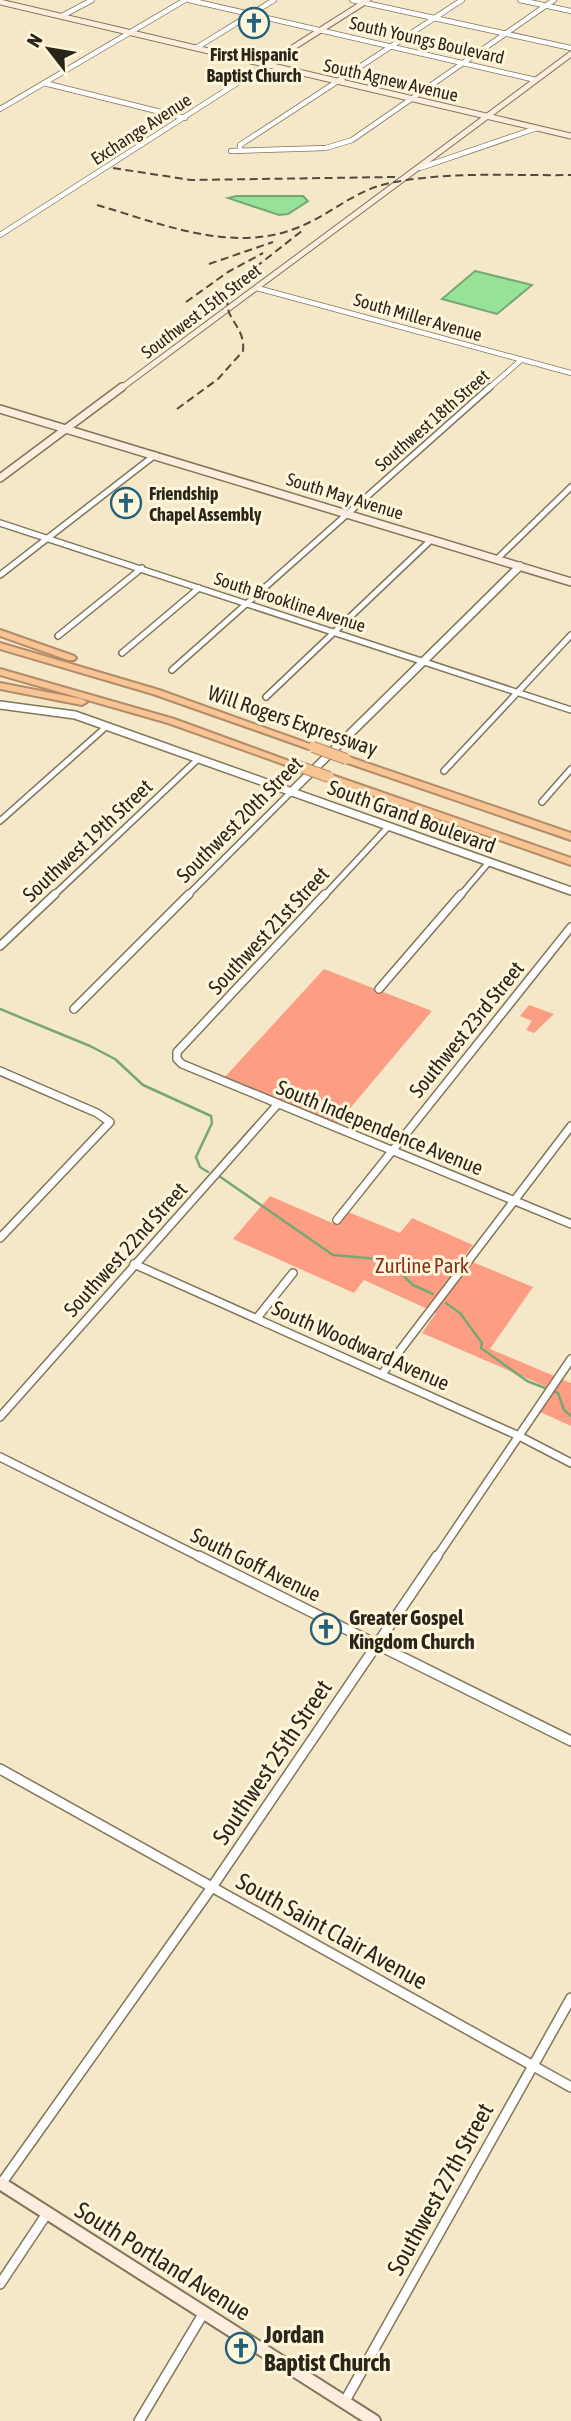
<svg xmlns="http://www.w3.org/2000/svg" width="571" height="2421" font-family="'Asap Condensed',sans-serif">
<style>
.green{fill:#fd9e84}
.water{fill:#96e298;stroke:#76a972;stroke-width:2}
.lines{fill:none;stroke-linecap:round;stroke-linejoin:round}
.stream{stroke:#76a972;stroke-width:2.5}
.minor-far3-casing{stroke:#807659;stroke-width:6}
.minor-far2-casing{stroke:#807659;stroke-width:8}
.minor-far1-casing{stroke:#807659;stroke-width:10}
.minor-casing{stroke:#807659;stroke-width:12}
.tertiary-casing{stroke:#807659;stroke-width:10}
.secondary-far2-casing{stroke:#807659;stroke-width:7}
.secondary-far1-casing{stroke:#807659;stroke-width:10}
.secondary-casing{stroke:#807659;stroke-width:16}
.motorway-casing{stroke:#b18c69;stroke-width:4}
.minor-far3{stroke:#fff;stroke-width:4.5}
.minor-far2{stroke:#fff;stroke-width:5}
.minor-far1{stroke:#fff;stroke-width:7}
.minor{stroke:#fff;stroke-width:9}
.tertiary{stroke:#fff;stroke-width:7}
.secondary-far2{stroke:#fdeddf;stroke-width:5}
.secondary-far1{stroke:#fdeddf;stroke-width:7}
.secondary{stroke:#fdeddf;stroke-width:12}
.motorway{fill:#f9c494;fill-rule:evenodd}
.rail{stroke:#524b3b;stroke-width:2;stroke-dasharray:8 4.5;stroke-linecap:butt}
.motorway-bridge-casing{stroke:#b18c69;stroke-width:12;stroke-linecap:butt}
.motorway-bridge{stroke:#f9c494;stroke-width:10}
.labels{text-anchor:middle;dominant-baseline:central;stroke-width:6;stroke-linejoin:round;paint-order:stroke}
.far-street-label{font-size:18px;fill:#2a2519;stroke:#fff6dc}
.far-poi-label{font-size:18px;font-weight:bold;fill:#2a2519;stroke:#fff6dc}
.street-label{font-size:21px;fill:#2a2519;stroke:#fff6dc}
.park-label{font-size:21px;fill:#893119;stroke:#fff6dc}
.poi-label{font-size:21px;font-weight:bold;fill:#2a2519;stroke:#fff6dc;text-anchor:start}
.near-street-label{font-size:24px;fill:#2a2519;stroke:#fff6dc}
.near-poi-label{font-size:24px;font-weight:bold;fill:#2a2519;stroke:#fff6dc;text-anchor:start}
</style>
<rect width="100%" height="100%" fill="#f4e8c8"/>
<g class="green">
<path d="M324 969 432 1011 336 1125 224 1078Z"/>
<path d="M529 1005 554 1014 534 1033 526 1030 532 1021 520 1016Z"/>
<path d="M270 1196 337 1225 348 1212 400 1233 412 1218 473 1245 463 1258 533 1287 490 1349 571 1383V1426L540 1412 554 1390 422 1333 436 1313 364 1280 354 1293 233 1239Z"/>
</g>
<g class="water">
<path d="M237 196H303L308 201 288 214 279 215 228 198Z"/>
<path d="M475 271 532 285 497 314 442 299Z"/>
</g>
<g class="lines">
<g class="stream">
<path d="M0 1009 90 1046 115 1059 143 1085 211 1116 212 1123 196 1157 200 1167 208 1172"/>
<path d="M219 1176 333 1255 378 1259 393 1266 413 1285 433 1294"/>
<path d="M446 1303 460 1313 482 1343 481 1348 527 1381 558 1393 564 1410 571 1416"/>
</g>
<g class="minor-far3-casing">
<g id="minor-far3">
<path d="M189 0 536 80"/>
<path d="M352 0 571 48"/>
<path d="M520 0 571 11"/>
<path d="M62 16 92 0"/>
<path d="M196 48 274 0"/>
<path d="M44 83 185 118"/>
<path d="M0 109 185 0"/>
<path d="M231 151 326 148 352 140 554 0"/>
<path d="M240 151V145L462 0"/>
<path d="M420 168 537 128"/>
<path d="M0 235 267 64"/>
<path d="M257 288 571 373"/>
<path d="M488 389 521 360"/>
</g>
</g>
<g class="minor-far2-casing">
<g id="minor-far2">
<path d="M0 523 571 710"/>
<path d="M497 559 571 487"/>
<path d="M0 575 155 455"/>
<path d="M58 636 142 568"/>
<path d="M122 653 199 588"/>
<path d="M172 670 490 387"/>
<path d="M266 697 432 539"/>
<path d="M444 771 571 635"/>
<path d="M542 802 571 769"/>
<path d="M0 821 107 726"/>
<path d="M53 896 198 759"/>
<path d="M187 896 291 792"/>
<path d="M324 896 389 826"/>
<path d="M460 896 489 862"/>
</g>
</g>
<g class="minor-far1-casing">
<g id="minor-far1">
<path d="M325 894 177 1052V1059L182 1064 571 1224"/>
<path d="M0 946 55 894"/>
<path d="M379 989 461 894"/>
<path d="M74 1009 189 894"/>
<path d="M0 1071 97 1113 110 1122 0 1238"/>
<path d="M337 1220 571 927"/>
<path d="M134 1264 519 1436 571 1463"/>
<path d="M257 1318 293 1273"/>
<path d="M382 1374 571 1126"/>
<path d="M0 1417 277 1105"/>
<path d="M0 1457 202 1558"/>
<path d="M436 1558 571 1359"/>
</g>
</g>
<g class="minor-casing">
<g id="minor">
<path d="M199 1556 571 1741"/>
<path d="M0 1769 571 2087"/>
<path d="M1 2184 212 1887 437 1556"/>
<path d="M0 2284 46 2215"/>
<path d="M345 2401 571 1998"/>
<path d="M139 2421 203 2314"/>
</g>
</g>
<g class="tertiary-casing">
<g id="tertiary">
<path d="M0 705 75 715 571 891"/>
<path d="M291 792 520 566"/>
</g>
</g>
<g class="secondary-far2-casing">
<g id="secondary-far2">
<path d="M0 2 571 136"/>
<path d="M267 64 368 0"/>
<path d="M120 389 571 54"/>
</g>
</g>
<g class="secondary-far1-casing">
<g id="secondary-far1">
<path d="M0 409 571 582"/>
<path d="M0 478 122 387"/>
</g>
</g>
<g class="secondary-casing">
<path id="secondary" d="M0 2183 374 2421"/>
</g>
<g class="motorway-casing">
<g id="motorway">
<path d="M0 630 74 656 76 658 74 660H68L0 636Z"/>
<path d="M0 643 159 690 318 747 317 749H309L153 694 0 649Z"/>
<path d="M0 669 174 719 303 766 298 769 294 768 168 723 0 675Z"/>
<path d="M0 683 82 699 87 702 82 705 0 689Z"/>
<path d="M346 756 571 833V840L342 761V757Z"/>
<path d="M329 774 571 858V865L325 779V775Z"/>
</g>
</g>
<use href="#minor-far3" class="minor-far3"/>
<use href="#minor-far2" class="minor-far2"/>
<use href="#minor-far1" class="minor-far1"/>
<use href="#minor" class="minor"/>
<use href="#tertiary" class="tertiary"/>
<use href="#secondary-far2" class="secondary-far2"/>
<use href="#secondary-far1" class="secondary-far1"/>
<use href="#secondary" class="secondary"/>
<use href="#motorway" class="motorway"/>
<g class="rail">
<path d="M113 168 191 180 395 177"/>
<path d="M97 205C159 223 230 253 294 229 328 217 354 190 390 183 449 171 511 176 571 175"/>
<path d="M209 264 273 242"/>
<path d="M186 302 228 272 263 253"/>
<path d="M177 409 218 379 243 351C246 321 215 318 233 285L303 230"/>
</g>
<g class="motorway-bridge-casing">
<g id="motorway-bridge">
<path d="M313 747 346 759"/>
<path d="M298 766 329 777"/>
</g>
</g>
<use href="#motorway-bridge" class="motorway-bridge"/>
</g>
<defs>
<g id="church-ring" transform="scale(1.575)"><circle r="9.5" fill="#fff6dc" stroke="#246178" stroke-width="1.5"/><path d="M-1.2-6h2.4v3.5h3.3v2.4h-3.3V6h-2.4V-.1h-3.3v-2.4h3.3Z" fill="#246178"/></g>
</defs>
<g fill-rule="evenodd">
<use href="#church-ring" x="254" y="23"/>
<use href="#church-ring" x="126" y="503"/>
<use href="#church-ring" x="326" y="1629"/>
<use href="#church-ring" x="241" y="2348"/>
</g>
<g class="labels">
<g class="far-street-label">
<text transform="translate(427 40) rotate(13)">South Youngs Boulevard</text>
<text transform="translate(391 80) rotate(13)">South Agnew Avenue</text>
<text transform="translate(141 129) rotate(-33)">Exchange Avenue</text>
<text transform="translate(201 311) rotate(-37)">Southwest 15th Street</text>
<text transform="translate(418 317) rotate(16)">South Miller Avenue</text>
<text transform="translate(432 420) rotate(-41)">Southwest 18th Street</text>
<text transform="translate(345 496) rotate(17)">South May Avenue</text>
<text transform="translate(290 602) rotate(18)">South Brookline Avenue</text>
</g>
<g class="far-poi-label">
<text x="254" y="54">First Hispanic<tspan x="254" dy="21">Baptist Church</tspan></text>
<text x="149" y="493" text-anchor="start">Friendship<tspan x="149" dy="21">Chapel Assembly</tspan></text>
</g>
<g class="street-label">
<text transform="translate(293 720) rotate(19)">Will Rogers Expressway</text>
<text transform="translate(412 816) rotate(20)">South Grand Boulevard</text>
<text transform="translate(239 819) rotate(-45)">Southwest 20th Street</text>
<text transform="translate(87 840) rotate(-43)">Southwest 19th Street</text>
<text transform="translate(268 930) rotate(-47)">Southwest 21st Street</text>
<text transform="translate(466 1029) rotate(-51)">Southwest 23rd Street</text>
<text transform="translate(380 1127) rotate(22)">South Independence Avenue</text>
<text transform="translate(125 1249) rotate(-48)">Southwest 22nd Street</text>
<text transform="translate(361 1345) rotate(24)">South Woodward Avenue</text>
<text transform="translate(256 1564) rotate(26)">South Goff Avenue</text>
</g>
<g class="park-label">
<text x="422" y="1265">Zurline Park</text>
</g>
<g class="poi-label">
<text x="349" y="1617">Greater Gospel<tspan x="349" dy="24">Kingdom Church</tspan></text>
</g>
<g class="near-street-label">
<text transform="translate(272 1762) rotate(-56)">Southwest 25th Street</text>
<text transform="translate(332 1931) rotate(29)">South Saint Clair Avenue</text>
<text transform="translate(440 2189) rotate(-61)">Southwest 27th Street</text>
<text transform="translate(163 2261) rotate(32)">South Portland Avenue</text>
</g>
<g class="near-poi-label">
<text x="264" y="2334">Jordan<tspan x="264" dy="28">Baptist Church</tspan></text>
</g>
</g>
<g transform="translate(49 49) rotate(301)" stroke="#fff6dc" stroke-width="5" paint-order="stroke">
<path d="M0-5L12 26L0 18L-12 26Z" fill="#2a2519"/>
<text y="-10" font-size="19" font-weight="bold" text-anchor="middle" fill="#2a2519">N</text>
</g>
</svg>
